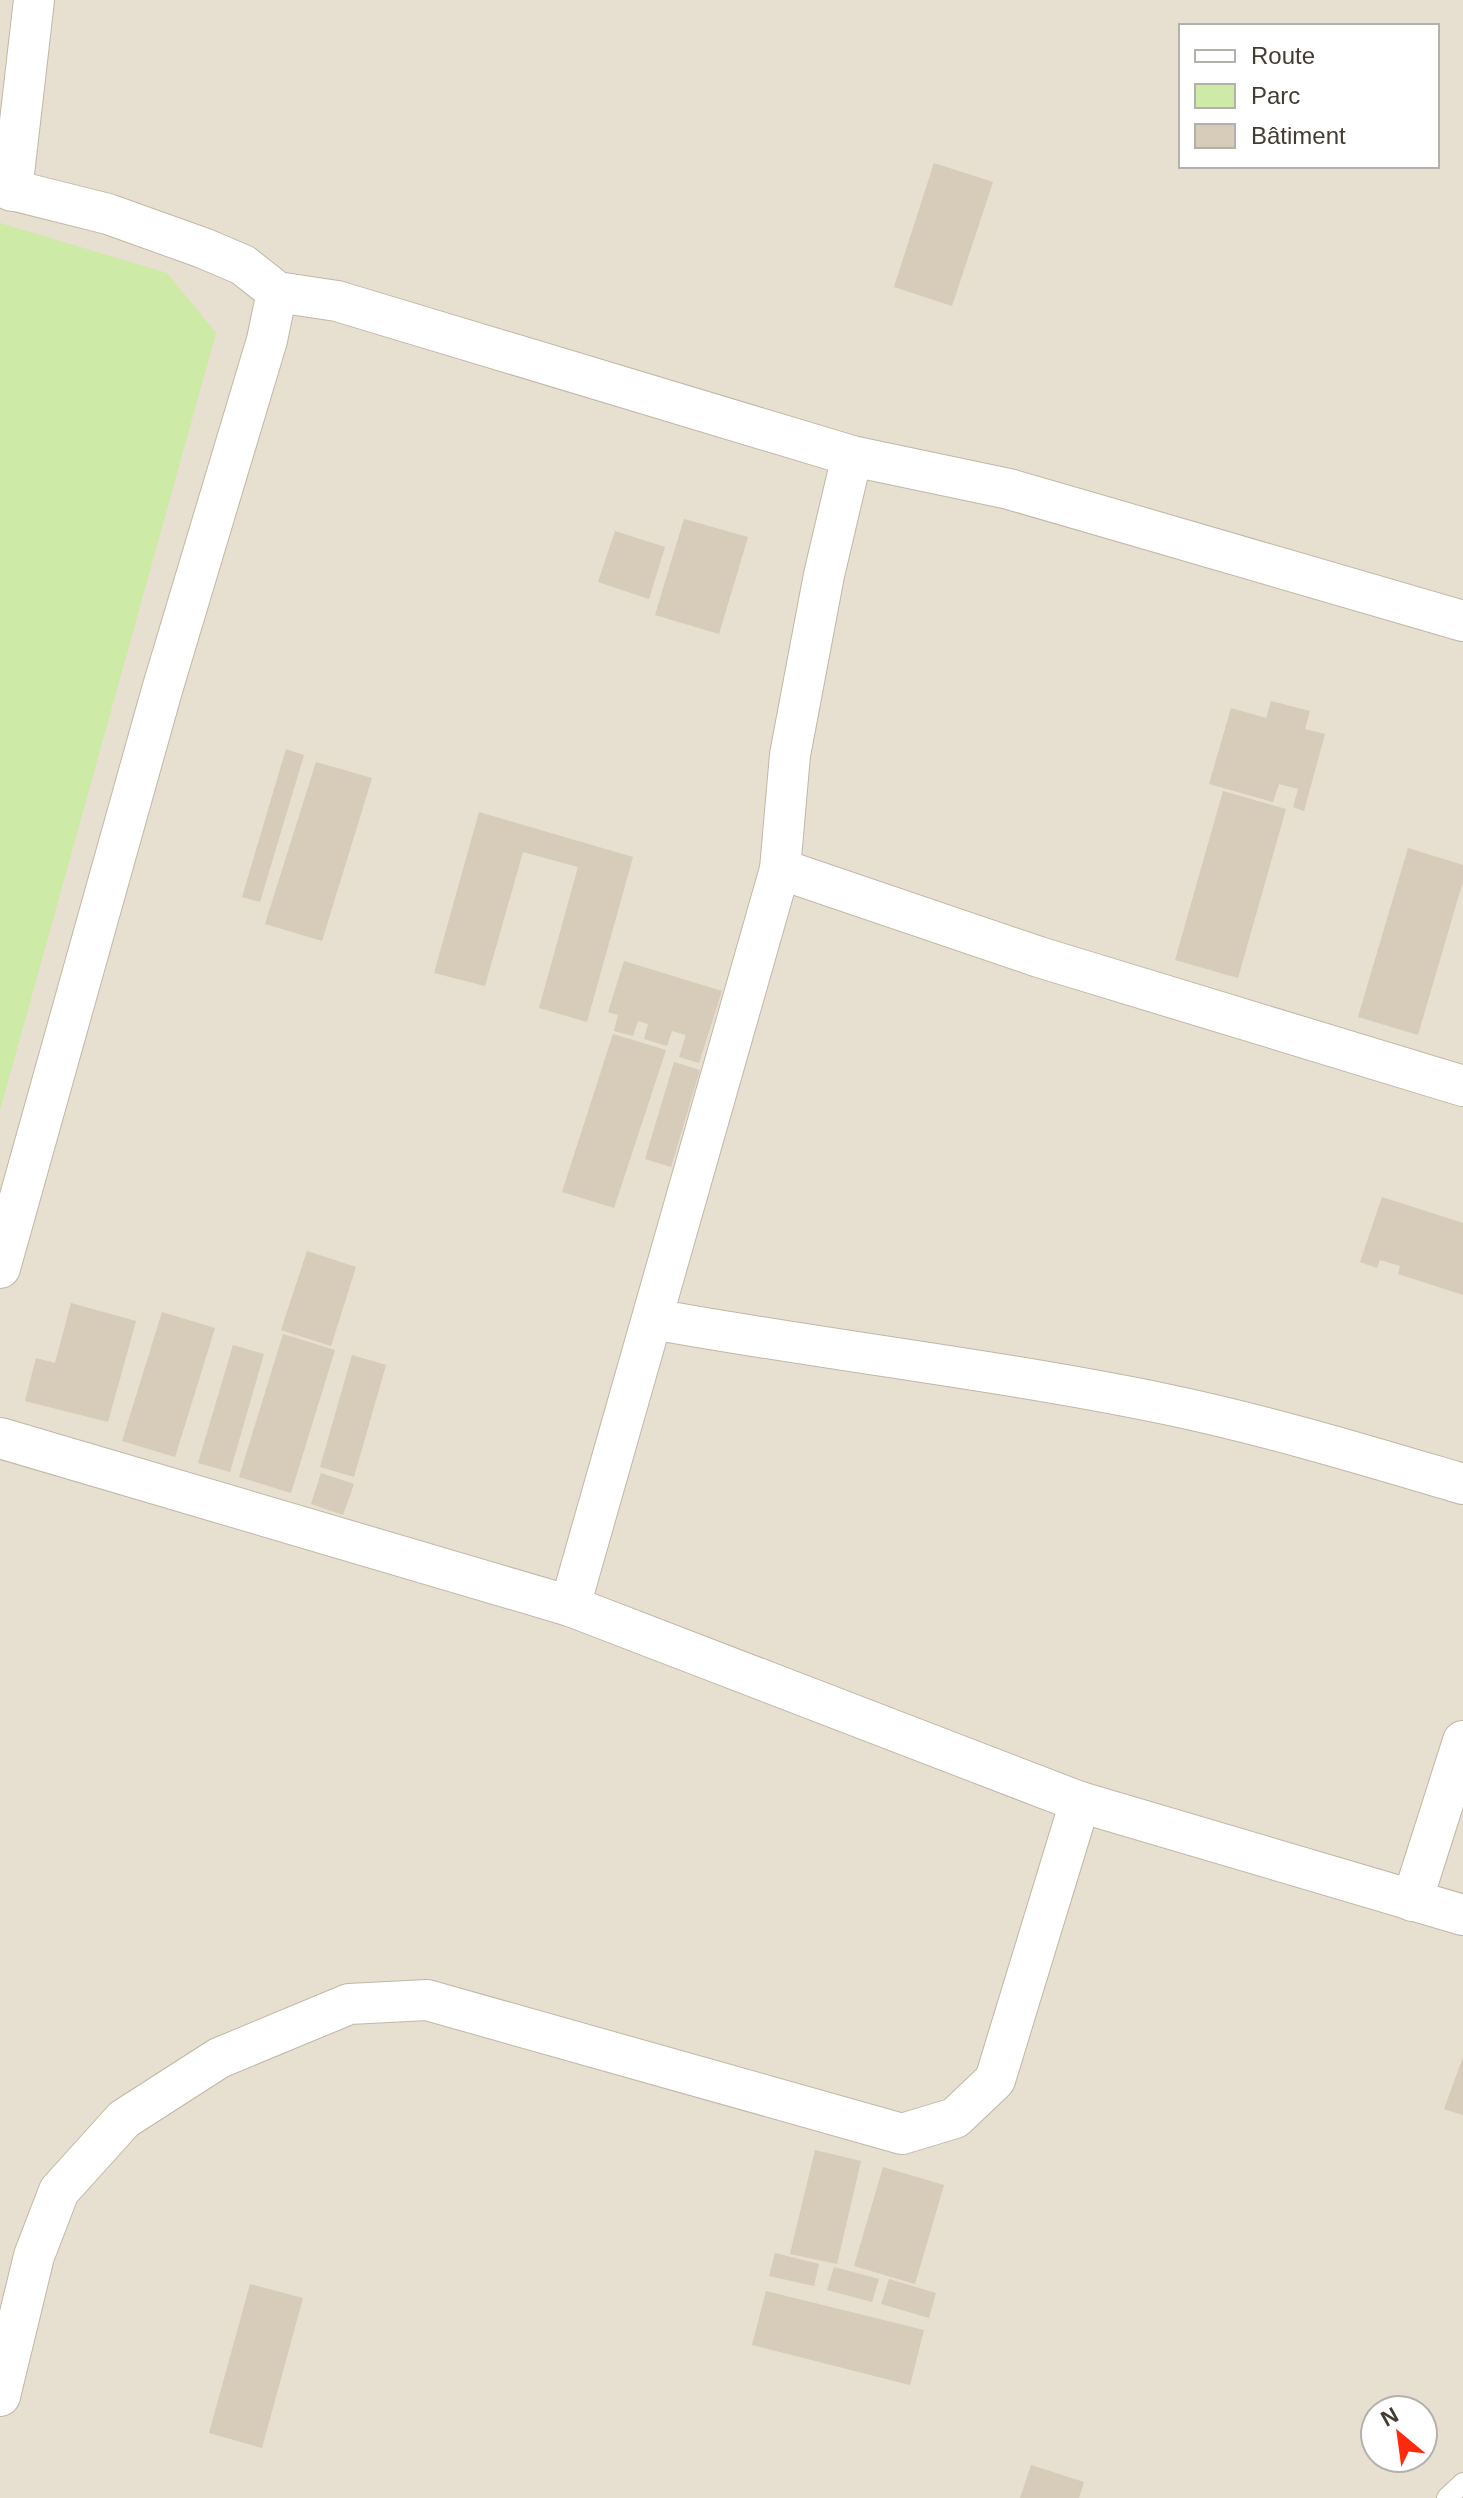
<svg xmlns="http://www.w3.org/2000/svg" width="1463" height="2498" font-family="Helvetica,sans-serif">
<style>
.residential{fill:#e7dfcf;fill-rule:evenodd}
.green{fill:#cdeaa6}
.building{fill:#d7cbb9}
.lines{fill:none;stroke-linecap:round;stroke-linejoin:round}
.lane-casing{stroke:#c1b7a7;stroke-width:22}
.street-casing{stroke:#c1b7a7;stroke-width:42}
.lane{stroke:#fff;stroke-width:20}
.street{stroke:#fff;stroke-width:40}
</style>
<rect width="100%" height="100%" fill="#f2ede1"/>
<path class="residential" d="M0 0H1463V2498H0ZM1181 26H1437V166H1181ZM1375 2410H1423V2458H1375Z"/>
<path class="green" d="M0 223 167 273 216 333 0 1110Z"/>
<g class="building">
<path d="M934 163 993 182 952 306 894 287Z"/>
<path d="M684 519 748 537 719 634 655 615Z"/>
<path d="M615 531 665 547 649 599 598 582Z"/>
<path d="M1271 701 1310 711 1305 729 1325 734 1304 811 1293 807 1298 789 1279 784 1273 802 1209 784 1231 708 1266 718Z"/>
<path d="M286 749 304 755 260 902 242 897Z"/>
<path d="M316 762 372 778 322 941 265 924Z"/>
<path d="M1223 791 1286 809 1238 978 1175 960Z"/>
<path d="M479 812 633 857 587 1022 539 1008 578 867 523 852 485 986 434 973Z"/>
<path d="M1408 848 1463 865V881L1418 1035 1358 1017Z"/>
<path d="M624 961 722 991 699 1063 679 1057 686 1035 672 1031 667 1046 644 1039 648 1024 638 1021 633 1036 614 1031 618 1015 608 1012Z"/>
<path d="M613 1034 666 1050 614 1208 562 1192Z"/>
<path d="M674 1062 700 1070 671 1167 645 1159Z"/>
<path d="M1382 1197 1463 1223V1295L1398 1274 1400 1266 1380 1260 1377 1268 1360 1262Z"/>
<path d="M307 1251 356 1267 331 1346 281 1330Z"/>
<path d="M71 1303 136 1321 108 1422 25 1401 36 1358 55 1363Z"/>
<path d="M162 1312 215 1328 175 1457 122 1441Z"/>
<path d="M283 1334 335 1350 291 1493 239 1477Z"/>
<path d="M233 1345 264 1354 230 1472 198 1463Z"/>
<path d="M352 1355 386 1365 354 1477 320 1467Z"/>
<path d="M321 1473 354 1484 343 1515 311 1504Z"/>
<path d="M1463 2057V2115L1444 2109Z"/>
<path d="M815 2150 861 2161 837 2264 790 2254Z"/>
<path d="M883 2167 944 2185 915 2284 854 2266Z"/>
<path d="M775 2253 819 2264 814 2286 769 2276Z"/>
<path d="M834 2267 879 2279 872 2302 827 2290Z"/>
<path d="M889 2279 936 2293 929 2318 881 2304Z"/>
<path d="M250 2284 303 2298 262 2448 209 2433Z"/>
<path d="M766 2291 924 2330 910 2385 752 2345Z"/>
<path d="M1031 2465 1084 2482 1079 2498H1020Z"/>
</g>
<g class="lines">
<g class="lane-casing">
<path id="lane" d="M1447 2498 1463 2483"/>
</g>
<g class="street-casing">
<g id="street">
<path d="M0 187 108 214 203 248 243 265 277 292 337 301 852 456 1009 489 1463 621"/>
<path d="M12 191 34 0"/>
<path d="M780 869 1039 957 1463 1086"/>
<path d="M0 1268 162 690 267 340 277 292"/>
<path d="M653 1319C823 1350 995 1369 1165 1404 1266 1425 1365 1455 1463 1484"/>
<path d="M0 1438 570 1606 1080 1802 1463 1915"/>
<path d="M570 1606 780 869 790 755 824 575 852 456"/>
<path d="M1412 1901 1463 1741"/>
<path d="M0 2396 34 2256 59 2191 124 2119 219 2058 349 2004 427 2000 902 2134 955 2118 995 2080 1080 1802"/>
</g>
</g>
<use href="#lane" class="lane"/>
<use href="#street" class="street"/>
</g>
<rect x="1179" y="24" width="260" height="144" fill="#ffffff" stroke="#b4b1ad" stroke-width="2"/>
<rect x="1195" y="50" width="40" height="12" fill="#ffffff" stroke="#b4b1ad" stroke-width="2"/>
<text x="1251" y="64" font-size="24" fill="#443c32">Route</text>
<rect x="1195" y="84" width="40" height="24" fill="#cdeaa6" stroke="#b4b1ad" stroke-width="2"/>
<text x="1251" y="104" font-size="24" fill="#443c32">Parc</text>
<rect x="1195" y="124" width="40" height="24" fill="#d7cbb9" stroke="#b4b1ad" stroke-width="2"/>
<text x="1251" y="144" font-size="24" fill="#443c32">Bâtiment</text>
<g transform="translate(1399 2434) rotate(331)"><circle r="38" fill="#ffffff" stroke="#b4b1ad" stroke-width="2"/>
<path d="M0-6L14 30L0 20L-14 30Z" fill="#ff2a0c"/>
<text y="-12" font-size="22" font-weight="bold" text-anchor="middle" fill="#443c32">N</text>
</g>
</svg>
